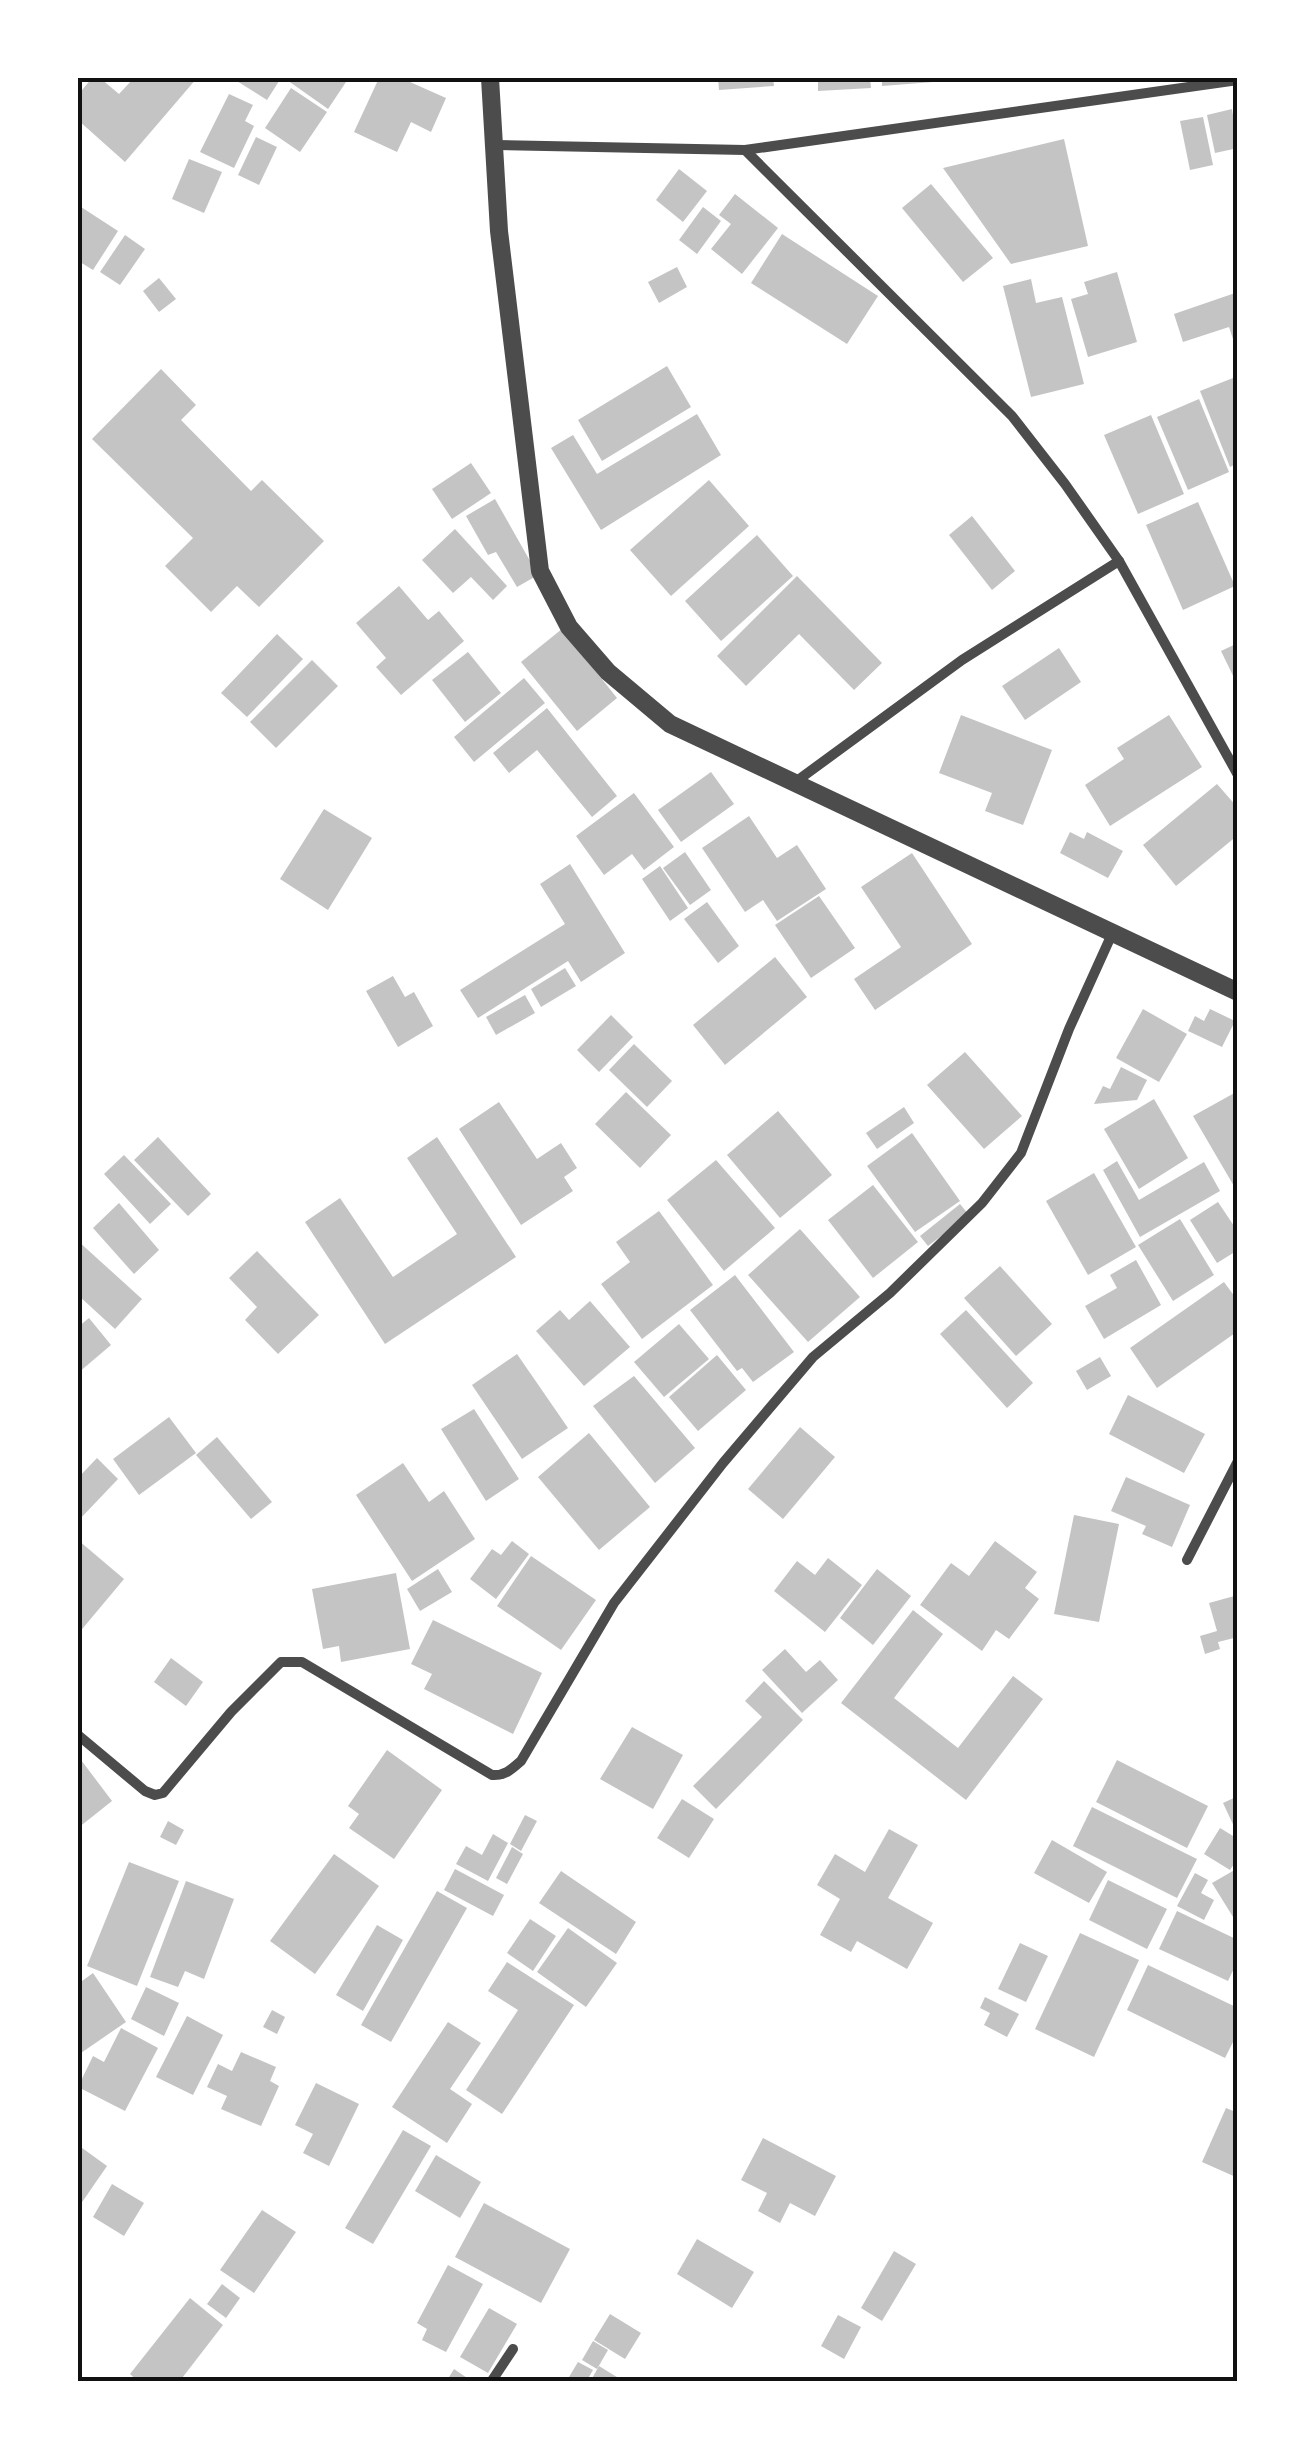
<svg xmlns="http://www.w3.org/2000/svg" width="1315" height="2459" font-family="Manrope,sans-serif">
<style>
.building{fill:#c4c4c4}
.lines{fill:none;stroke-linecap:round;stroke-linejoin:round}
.minor{stroke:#4c4c4c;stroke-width:10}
.tertiary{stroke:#4c4c4c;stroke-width:18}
.neatline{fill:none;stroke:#111;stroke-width:4}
</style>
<rect width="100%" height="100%" fill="#fff"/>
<g class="building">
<path d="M92 78H100L119 94 134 78H197L125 162 78 120V95Z"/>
<path d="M232 78H281L267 100Z"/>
<path d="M289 78H340L346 82 328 109 287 80Z"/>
<path d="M379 78H401L446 98 431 132 411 122 397 152 354 132Z"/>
<path d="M718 78H773L774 86 719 90Z"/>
<path d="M818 78H870L871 88 818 91Z"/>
<path d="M882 78H933V82L882 86Z"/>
<path d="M291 88 327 112 300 152 265 128Z"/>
<path d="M229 94 253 105 245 121 254 126 234 168 200 152Z"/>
<path d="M1232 109 1238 148 1215 153 1207 115Z"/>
<path d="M1203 117 1213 165 1190 170 1180 121Z"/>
<path d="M256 137 277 147 259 185 238 175Z"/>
<path d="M1064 139 1088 246 1011 264 943 168Z"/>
<path d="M189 159 222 172 204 213 172 199Z"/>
<path d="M679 169 707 191 683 222 656 200Z"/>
<path d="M931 184 993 258 963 282 902 208Z"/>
<path d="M735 194 778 228 742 274 711 249 731 224 719 215Z"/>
<path d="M78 205 118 231 93 270 80 262 78 266Z"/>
<path d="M703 207 721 221 697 254 679 240Z"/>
<path d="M782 234 878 296 847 344 751 283Z"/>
<path d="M125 235 145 249 120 285 100 272Z"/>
<path d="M677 267 687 287 659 303 648 282Z"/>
<path d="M1117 272 1137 342 1088 357 1071 299 1088 294 1084 282Z"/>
<path d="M159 278 176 299 159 312 143 291Z"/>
<path d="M1031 279 1036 303 1062 297 1084 384 1031 397 1003 286Z"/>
<path d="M1238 292V344L1235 345 1229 327 1183 342 1174 314Z"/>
<path d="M667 366 691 407 602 461 578 420Z"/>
<path d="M161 369 196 405 181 420 251 491 262 480 324 541 259 607 237 586 211 612 165 566 193 538 92 439Z"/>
<path d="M1238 376V463L1230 467 1200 391Z"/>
<path d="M1199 399 1229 472 1188 490 1157 417Z"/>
<path d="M697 414 721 455 601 530 551 448 573 435 597 474Z"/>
<path d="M1151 415 1184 494 1138 514 1104 435Z"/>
<path d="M471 463 491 493 452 519 432 489Z"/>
<path d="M709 480 749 526 671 596 630 550Z"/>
<path d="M495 499 538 575 517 587 496 552 488 555 466 516Z"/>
<path d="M1198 502 1235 586 1183 610 1146 525Z"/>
<path d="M972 516 1015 571 992 590 949 535Z"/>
<path d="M455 529 507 586 493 600 471 577 453 593 422 560Z"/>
<path d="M757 535 793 576 721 641 685 601Z"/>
<path d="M797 576 882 663 854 690 799 634 746 686 717 656Z"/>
<path d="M399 586 428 620 439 611 464 641 401 695 376 667 386 658 356 623Z"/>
<path d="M562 629 617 698 577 731 521 662Z"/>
<path d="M277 634 303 659 247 717 221 693Z"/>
<path d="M1238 643V686L1221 651Z"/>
<path d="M1059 648 1081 682 1025 720 1002 686Z"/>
<path d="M468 652 501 693 465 722 432 680Z"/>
<path d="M312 660 338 686 276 748 250 722Z"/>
<path d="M524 678 545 703 474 762 454 737Z"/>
<path d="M547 708 617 796 592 817 537 750 509 773 493 753Z"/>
<path d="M961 715 1052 750 1023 825 985 811 992 793 939 773Z"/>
<path d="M1169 715 1202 767 1110 826 1085 785 1124 759 1117 748Z"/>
<path d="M711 772 734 804 681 842 658 810Z"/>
<path d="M1217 784 1238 808V835L1176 886 1143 845Z"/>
<path d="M634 793 674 847 644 870 632 854 604 875 576 836Z"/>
<path d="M324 809 372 838 328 910 280 879Z"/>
<path d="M749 816 777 858 797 845 826 889 777 921 763 900 745 912 702 848Z"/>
<path d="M1070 832 1084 839 1087 832 1123 851 1108 878 1060 853Z"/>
<path d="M685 852 711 890 690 905 663 868Z"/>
<path d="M912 853 972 944 875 1010 854 979 901 947 861 887Z"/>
<path d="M570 864 625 953 581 982 568 961 478 1018 460 990 565 924 540 884Z"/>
<path d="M660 866 688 908 670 921 642 879Z"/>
<path d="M819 896 855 948 811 978 775 925Z"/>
<path d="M707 902 739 946 718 963 684 919Z"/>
<path d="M775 957 807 997 725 1065 693 1025Z"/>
<path d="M565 968 576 986 541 1007 531 989Z"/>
<path d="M393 976 405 997 414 992 433 1026 398 1047 366 991Z"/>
<path d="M525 995 535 1013 496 1035 486 1017Z"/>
<path d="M1143 1009 1187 1034 1159 1082 1116 1058Z"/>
<path d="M1210 1009 1235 1021 1222 1047 1188 1031 1195 1016 1204 1021Z"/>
<path d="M611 1015 633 1037 599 1072 577 1050Z"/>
<path d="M634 1044 672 1081 647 1107 609 1070Z"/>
<path d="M965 1052 1022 1116 984 1149 927 1085Z"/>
<path d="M1121 1067 1147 1080 1137 1100 1094 1104 1103 1086 1110 1089Z"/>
<path d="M1238 1091V1193L1193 1116Z"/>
<path d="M626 1092 671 1135 640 1168 595 1124Z"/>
<path d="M1154 1099 1188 1158 1139 1189 1104 1129Z"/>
<path d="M499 1102 537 1159 561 1143 577 1168 564 1177 573 1191 521 1225 459 1129Z"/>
<path d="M904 1107 914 1123 877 1149 866 1133Z"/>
<path d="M778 1111 832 1175 780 1218 727 1155Z"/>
<path d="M912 1133 960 1201 915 1232 867 1166Z"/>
<path d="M158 1137 211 1194 188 1216 134 1160Z"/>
<path d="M437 1137 516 1257 385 1344 305 1222 340 1198 393 1277 457 1234 407 1158Z"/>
<path d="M124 1155 171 1204 150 1224 104 1174Z"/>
<path d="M716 1160 775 1228 724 1271 667 1200Z"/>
<path d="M1117 1161 1139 1200 1204 1162 1220 1191 1140 1237 1103 1170Z"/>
<path d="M1094 1173 1136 1247 1088 1275 1046 1201Z"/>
<path d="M873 1185 918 1242 873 1278 828 1220Z"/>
<path d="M1218 1202 1238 1232V1250L1217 1263 1190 1220Z"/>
<path d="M119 1203 159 1250 134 1274 93 1228Z"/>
<path d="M960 1204 969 1215 928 1246 920 1236Z"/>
<path d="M659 1211 713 1285 642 1339 601 1284 630 1262 616 1242Z"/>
<path d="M1180 1219 1214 1275 1173 1301 1138 1245Z"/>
<path d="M800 1229 860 1297 808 1342 748 1275Z"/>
<path d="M78 1241 142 1299 115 1329 78 1295Z"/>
<path d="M257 1251 319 1315 278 1354 245 1320 257 1307 229 1278Z"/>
<path d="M1136 1260 1161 1305 1104 1339 1085 1306 1117 1288 1110 1275Z"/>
<path d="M1000 1266 1052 1324 1016 1356 964 1298Z"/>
<path d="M735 1275 794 1352 753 1382 742 1368 737 1371 690 1310Z"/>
<path d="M1224 1282 1238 1301V1331L1157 1388 1130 1348Z"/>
<path d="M590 1301 630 1347 584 1386 536 1331 560 1310 569 1320Z"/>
<path d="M966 1310 1033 1383 1007 1408 940 1334Z"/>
<path d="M89 1318 111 1345 78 1373V1327Z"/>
<path d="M679 1324 709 1359 664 1397 634 1362Z"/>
<path d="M517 1354 568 1428 522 1459 472 1385Z"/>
<path d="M717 1355 746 1390 698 1431 669 1397Z"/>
<path d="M1100 1357 1111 1376 1087 1390 1076 1371Z"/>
<path d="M634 1376 695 1448 655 1483 593 1406Z"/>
<path d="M1128 1395 1205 1434 1184 1473 1109 1434Z"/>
<path d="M474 1409 519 1479 486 1501 441 1429Z"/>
<path d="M169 1417 196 1453 139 1495 113 1459Z"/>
<path d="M800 1427 835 1457 783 1519 748 1489Z"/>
<path d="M589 1433 650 1507 599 1550 538 1477Z"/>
<path d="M217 1437 272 1502 251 1519 196 1455Z"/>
<path d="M97 1458 118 1479 78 1521V1478Z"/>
<path d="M403 1463 429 1502 444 1491 475 1539 412 1581 356 1495Z"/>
<path d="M1126 1477 1190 1505 1172 1547 1142 1534 1146 1526 1111 1511Z"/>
<path d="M1074 1515 1119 1524 1099 1622 1054 1614Z"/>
<path d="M78 1540 124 1579 78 1634Z"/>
<path d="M512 1541 529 1554 496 1599 470 1579 492 1549 501 1555Z"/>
<path d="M995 1541 1037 1572 1025 1588 1039 1599 1009 1639 996 1630 982 1651 920 1605 951 1563 969 1576Z"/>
<path d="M531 1556 596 1600 561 1650 497 1606Z"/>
<path d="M828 1558 862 1585 825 1632 774 1591 797 1561 815 1575Z"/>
<path d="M438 1569 452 1592 420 1611 407 1589Z"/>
<path d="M877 1569 911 1596 873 1645 840 1618Z"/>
<path d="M396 1573 410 1649 341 1662 339 1646 323 1649 312 1589Z"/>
<path d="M1238 1595V1637L1218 1642 1220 1649 1205 1654 1200 1636 1217 1631 1209 1603Z"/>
<path d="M913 1610 943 1634 894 1698 958 1748 1013 1676 1043 1699 966 1800 841 1703Z"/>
<path d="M433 1620 542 1673 513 1734 424 1689 432 1674 411 1664Z"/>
<path d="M785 1649 806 1672 820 1660 838 1680 802 1713 762 1670Z"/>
<path d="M171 1658 203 1682 186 1706 154 1682Z"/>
<path d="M764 1681 803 1720 716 1809 693 1786 762 1717 745 1701Z"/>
<path d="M632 1727 683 1755 653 1809 600 1779Z"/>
<path d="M387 1750 442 1790 394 1859 349 1828 359 1814 348 1806Z"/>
<path d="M78 1756 112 1801 78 1828Z"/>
<path d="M1117 1760 1208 1806 1187 1848 1096 1802Z"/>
<path d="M1238 1796V1835L1223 1803Z"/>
<path d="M682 1799 714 1819 689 1858 657 1838Z"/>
<path d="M1092 1807 1197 1859 1177 1898 1073 1846Z"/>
<path d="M525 1815 537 1821 521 1851 510 1844Z"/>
<path d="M168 1821 184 1830 176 1845 160 1837Z"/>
<path d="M1220 1828 1238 1839 1233 1848 1238 1851V1858L1230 1870 1204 1854Z"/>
<path d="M889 1829 918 1845 888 1898 933 1923 907 1969 857 1941 851 1952 820 1935 840 1899 817 1885 835 1854 865 1872Z"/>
<path d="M493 1834 508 1843 488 1881 456 1864 466 1846 482 1855Z"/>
<path d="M1052 1840 1107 1872 1089 1903 1034 1873Z"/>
<path d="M512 1847 523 1854 507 1884 496 1878Z"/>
<path d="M334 1854 379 1886 315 1974 270 1941Z"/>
<path d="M129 1862 179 1881 137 1986 87 1966Z"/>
<path d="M1238 1868V1925L1212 1883Z"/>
<path d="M455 1869 504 1895 493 1916 444 1890Z"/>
<path d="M561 1871 636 1922 616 1954 539 1903Z"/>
<path d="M1195 1873 1208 1880 1201 1893 1214 1900 1204 1920 1177 1906Z"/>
<path d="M1108 1880 1167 1909 1147 1949 1089 1920Z"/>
<path d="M186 1881 234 1899 204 1979 185 1971 178 1987 150 1977Z"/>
<path d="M437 1891 467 1908 391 2042 361 2025Z"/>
<path d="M1177 1911 1238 1940V1960L1228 1981 1159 1949Z"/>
<path d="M530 1919 556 1936 533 1971 507 1953Z"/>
<path d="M377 1925 403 1940 363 2011 336 1995Z"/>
<path d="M568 1928 617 1963 586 2007 537 1972Z"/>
<path d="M1080 1933 1139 1960 1094 2057 1035 2029Z"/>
<path d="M1020 1943 1048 1956 1026 2002 998 1989Z"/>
<path d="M507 1962 574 2005 502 2114 466 2090 518 2010 488 1991Z"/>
<path d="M1148 1965 1238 2008V2032L1225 2058 1127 2010Z"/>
<path d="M93 1973 126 2022 78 2055V1984Z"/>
<path d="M146 1987 179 2003 164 2036 131 2019Z"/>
<path d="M985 1997 1019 2014 1007 2037 984 2025 990 2013 980 2008Z"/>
<path d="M272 2010 285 2017 277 2034 263 2027Z"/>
<path d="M187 2016 223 2035 193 2095 156 2077Z"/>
<path d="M448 2022 481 2043 450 2089 472 2104 447 2143 392 2107Z"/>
<path d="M121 2028 158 2048 125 2111 78 2087 93 2056 104 2062Z"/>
<path d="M241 2052 276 2067 270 2081 279 2086 261 2126 221 2109 227 2096 207 2087 218 2064 232 2071Z"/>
<path d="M316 2083 359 2104 329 2166 303 2153 313 2134 295 2125Z"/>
<path d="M1226 2108 1238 2113V2178L1202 2162Z"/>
<path d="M403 2130 431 2146 373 2244 345 2228Z"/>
<path d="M763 2138 836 2176 815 2216 790 2203 780 2223 758 2211 767 2193 741 2180Z"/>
<path d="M78 2145 107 2166 78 2208Z"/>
<path d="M436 2155 481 2182 460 2218 415 2191Z"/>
<path d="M112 2184 144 2203 124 2236 93 2217Z"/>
<path d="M484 2203 570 2249 541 2303 455 2257Z"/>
<path d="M262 2210 296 2232 254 2293 220 2270Z"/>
<path d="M697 2239 754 2272 732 2308 677 2274Z"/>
<path d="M894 2251 916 2264 882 2321 861 2308Z"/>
<path d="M448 2265 483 2284 446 2352 422 2340 427 2329 417 2323Z"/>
<path d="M222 2284 240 2298 226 2318 207 2304Z"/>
<path d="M190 2298 223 2325 179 2382H139L130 2374Z"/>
<path d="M489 2308 517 2324 488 2373 460 2357Z"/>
<path d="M610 2314 641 2333 625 2359 594 2340Z"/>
<path d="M838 2315 861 2327 844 2359 821 2346Z"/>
<path d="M593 2341 608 2350 597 2369 582 2360Z"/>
<path d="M578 2362 593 2370 586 2382H566Z"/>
<path d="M599 2366 625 2382H590Z"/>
<path d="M454 2369 473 2382H446Z"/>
</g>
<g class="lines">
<g class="minor">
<path d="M496 145 745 150 1238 80"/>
<path d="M745 150 1012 416 1065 484 1119 561 1238 775"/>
<path d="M794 783 962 660 1119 561"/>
<path d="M1187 1560 1238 1461"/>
<path d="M78 1735 145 1791 155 1795 163 1793 231 1712 281 1662H302L492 1775C505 1776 512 1769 521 1761L614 1603 723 1463 813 1357 890 1293 982 1203 1021 1153 1069 1029 1112 934"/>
<path d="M491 2382 513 2349"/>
</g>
<path class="tertiary" d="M490 78 499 231 540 571 569 627 608 672 670 724 1238 992"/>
</g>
<rect width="1315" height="2459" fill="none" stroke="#ffffff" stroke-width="160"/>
<rect x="80" y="80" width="1155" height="2299" class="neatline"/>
</svg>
